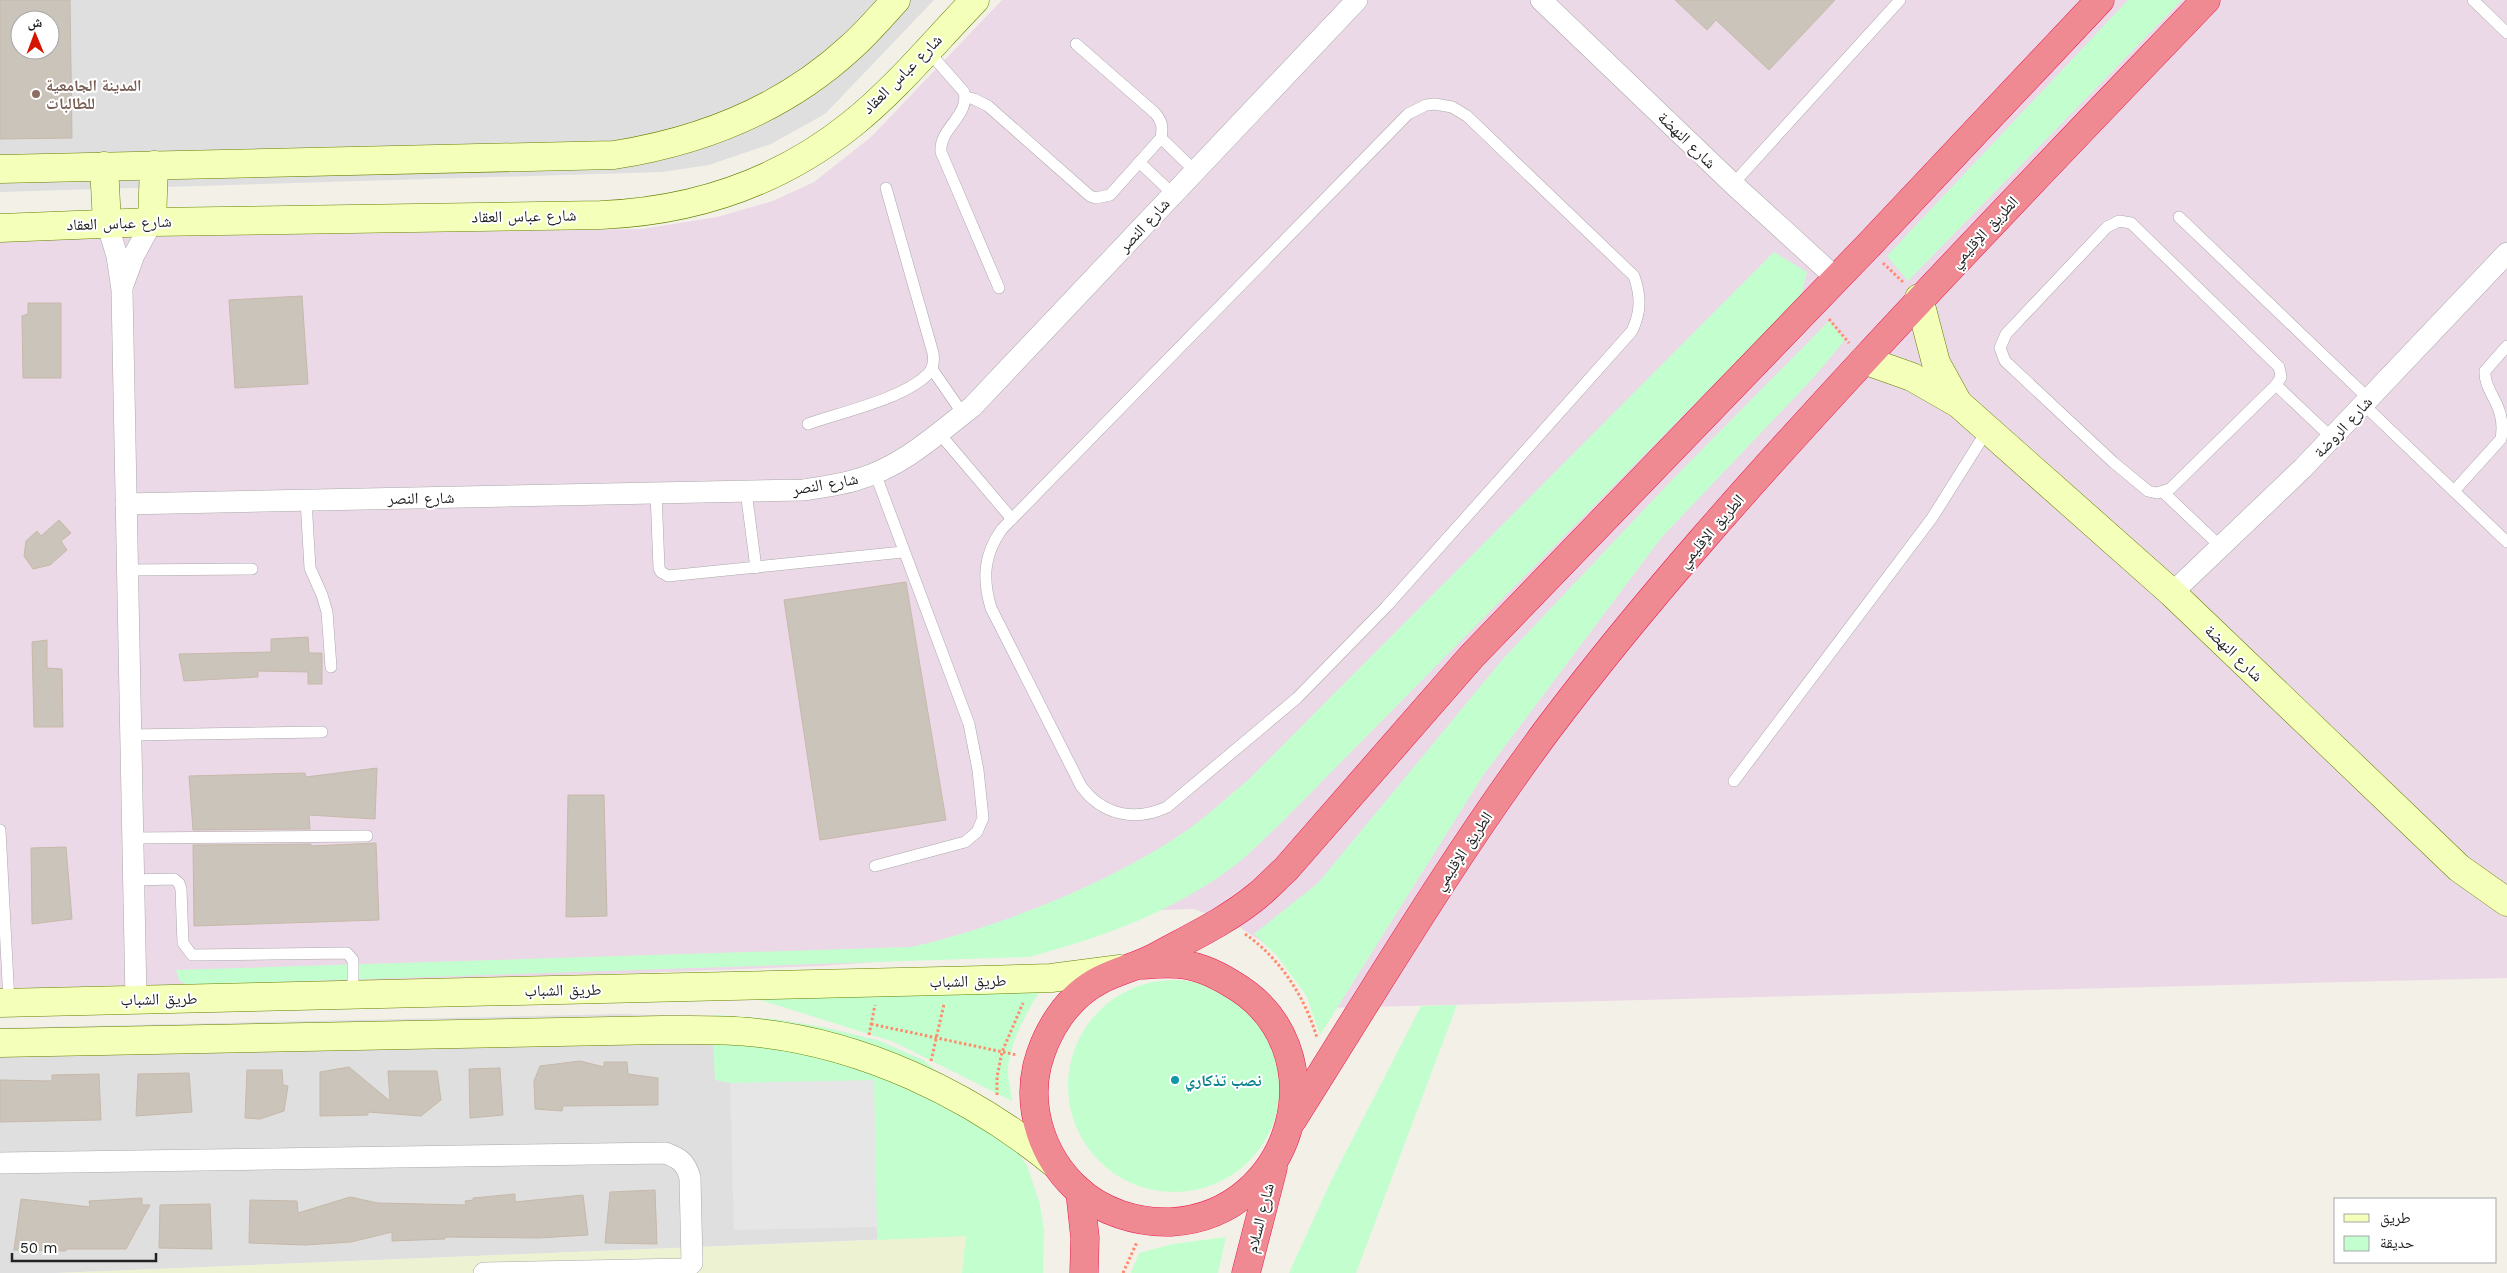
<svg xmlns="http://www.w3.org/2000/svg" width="2507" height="1273" font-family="'Work Sans','Noto Naskh Arabic',sans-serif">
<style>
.residential{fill:#e0dfdf;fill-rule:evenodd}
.industrial{fill:#ecd9e7}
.farmland{fill:#edf2d2}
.park{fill:#c3fece}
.parking{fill:#e6e6e6}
.building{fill:#cbc4ba;stroke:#c6b9a9;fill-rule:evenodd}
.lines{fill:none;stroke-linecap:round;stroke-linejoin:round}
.lane-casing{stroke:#a9a9a9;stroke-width:12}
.street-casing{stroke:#a9a9a9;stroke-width:22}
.secondary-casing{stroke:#668200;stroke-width:29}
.highway-casing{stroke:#eb1b4d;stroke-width:29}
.path{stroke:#ff8b6d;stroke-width:3;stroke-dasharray:2.5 2.5;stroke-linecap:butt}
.lane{stroke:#fff;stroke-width:11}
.street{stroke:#fff;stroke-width:21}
.secondary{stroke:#f4ffba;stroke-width:28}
.highway{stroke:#ef8a93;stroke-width:28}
.education-dot{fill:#8d6e63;stroke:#fff;stroke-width:2}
.culture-dot{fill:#0f9aa8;stroke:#fff;stroke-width:2}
.labels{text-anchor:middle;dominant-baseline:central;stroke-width:4;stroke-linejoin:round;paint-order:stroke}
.street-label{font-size:16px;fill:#222;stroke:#fff}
.education-label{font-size:16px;font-weight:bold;fill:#785e54;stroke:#fff;text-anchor:start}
.culture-label{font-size:16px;font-weight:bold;fill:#0d838f;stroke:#fff;text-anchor:start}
</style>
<rect width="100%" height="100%" fill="#f3f0e8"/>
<g class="residential">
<path d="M0 0H934L825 114 771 144 709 165 662 172 0 192ZM20 20H50V50H20Z"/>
<path d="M622 1014 773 1019 822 1027 877 1040 923 1060 1027 1166 1040 1205 967 1236 57 1273H0V1028Z"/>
</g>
<path class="industrial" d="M1002 0H2507V978L1328 1008 1293 962 1236 925 1194 909 1161 910 1136 917 1027 951 820 966 140 992 0 994V239L642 229 717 217 773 201 814 182 871 137Z"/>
<path class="farmland" d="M967 1236 962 1273H57L877 1240Z"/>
<g class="park">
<path d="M2128 0H2182L1908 281 1887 256Z"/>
<path d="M1774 252 1807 272 1801 296 1281 823C1264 839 1248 856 1230 869 1170 913 1100 938 1029 957L186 985 179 980 176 970 911 947C999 927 1102 886 1177 837 1202 821 1225 799 1248 780Z"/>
<path d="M1829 321 1845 340 1814 377 1661 538 1484 774 1320 1035 1306 995 1277 956 1254 934 1318 883 1503 659 1669 483Z"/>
<circle cx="1174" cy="1086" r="106"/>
<path d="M1039 992C1025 1016 1010 1042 1008 1070 1008 1080 1011 1091 1012 1101L894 1042 754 998Z"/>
<path d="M1457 1005 1356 1273H1289L1332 1179 1421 1006Z"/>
<path d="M715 1015 773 1019 822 1027 877 1040 923 1060 996 1119 1027 1166 1040 1205 1044 1231 1043 1273H962L966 1236 877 1240V1227L730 1083 715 1080 713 1038Z"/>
<path d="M1226 1237 1218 1273H1131L1139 1253 1173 1244Z"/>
</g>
<path class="parking" d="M874 1080 877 1227 734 1230 730 1083Z"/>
<g class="building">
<path d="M0 0H70L72 138 0 139ZM20 20H50V50H20Z"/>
<path d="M1675 0H1835L1769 70 1716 20 1707 30Z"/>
<path d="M302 296 308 384 235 388 229 300Z"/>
<path d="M28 303H61V378H23L22 316 28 314Z"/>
<path d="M59 520 71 533 61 541 67 550 50 565 33 569 24 556 26 541 37 531 41 536Z"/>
<path d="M906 582 946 820 820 840 784 600Z"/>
<path d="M308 637 309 653H322V684H308V672L258 671V677L184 681 179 654 271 652V639Z"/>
<path d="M47 640V668L62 669 63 727H34L32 642Z"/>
<path d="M377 768 375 819 309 815 310 829 193 830 189 776 305 773 306 777Z"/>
<path d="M568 795H604L607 916 566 917Z"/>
<path d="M376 843 379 920 194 926 193 845 311 844V846Z"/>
<path d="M66 847 72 919 32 924 31 848Z"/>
<path d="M580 1061 604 1067V1062H627L628 1074 658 1078V1105L563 1106 562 1111 535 1109 534 1081 540 1066Z"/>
<path d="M349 1067 390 1101 388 1071H437L441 1100 421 1116 368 1112V1115L320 1116V1072Z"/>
<path d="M500 1068 503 1115 470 1118 469 1069Z"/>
<path d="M247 1070H282L283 1085 288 1086 284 1111 260 1119 245 1118Z"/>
<path d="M189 1073 192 1112 136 1116 138 1074Z"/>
<path d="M99 1074 101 1120 0 1122V1080L52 1081V1075Z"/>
<path d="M655 1190 657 1244 605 1243 610 1192Z"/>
<path d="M515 1194V1202L583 1195 588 1235 539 1238 445 1237V1239L392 1241V1232L351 1242 305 1245 249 1243 250 1200 297 1201 298 1213 350 1197 378 1203 466 1205 465 1201 473 1200V1198Z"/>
<path d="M142 1198V1205H150L126 1249H66V1251L14 1250 21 1199 90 1207 89 1201Z"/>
<path d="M210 1204 212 1249 159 1248 160 1205Z"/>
</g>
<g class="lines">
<g class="lane-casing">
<g id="lane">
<path d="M2473 0 2507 33"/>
<path d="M928 51 964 92C970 116 939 128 941 152L999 288"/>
<path d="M966 97 974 99 988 106 1090 196 1096 198 1110 195 1161 138C1163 127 1162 121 1155 113L1076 44"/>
<path d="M1435 104 1452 107 1467 116 1634 276C1641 296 1641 312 1632 331L1386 607 1297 698 1167 807C1135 822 1102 815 1081 786L991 608C982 578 984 554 1002 529L1408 114 1426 105Z"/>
<path d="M1161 138 1195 171"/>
<path d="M1139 162 1173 194"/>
<path d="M1733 184 1900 0"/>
<path d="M2179 217 2369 399"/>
<path d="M2119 221 2131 223 2279 367 2281 377 2276 385 2170 489 2157 493 2148 491 2113 462 2005 361 2000 348 2006 334 2107 227Z"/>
<path d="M932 369 963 414"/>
<path d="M2276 385 2332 438"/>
<path d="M2364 405 2507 542"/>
<path d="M808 424C842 412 903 399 928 374 934 368 934 360 933 353L886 188"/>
<path d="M939 433 1012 519"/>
<path d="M746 491 756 568"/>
<path d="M2454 491 2501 439C2507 404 2484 394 2485 371L2507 346"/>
<path d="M2163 492 2221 547"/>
<path d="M656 493 659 568 661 572 668 576 903 552"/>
<path d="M306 500 310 568 322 595 327 612 331 667"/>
<path d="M127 570 252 569"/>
<path d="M131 735 322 732"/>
<path d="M1734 781 1932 518 1988 429"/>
<path d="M0 830 9 1002"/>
<path d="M133 838 367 836"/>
<path d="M875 866 965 842 977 832 983 818 978 770 969 724 875 473"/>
<path d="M133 880 174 879 179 883 181 889 183 943 192 955 347 953 353 960V995"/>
</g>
</g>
<g class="street-casing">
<g id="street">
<path d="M1541 0 1733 184 1836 278"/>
<path d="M107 223 117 256 122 290 136 1000"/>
<path d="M123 285 134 255 152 222"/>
<path d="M126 504 803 490C821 487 841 485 859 479 903 466 937 434 972 407L1357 0"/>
<path d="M2172 593 2303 468 2507 253"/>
<path d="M0 1163 665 1153C680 1158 686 1163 690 1178L692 1263 685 1269 484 1273"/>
</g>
</g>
<g class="secondary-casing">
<g id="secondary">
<path d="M104 166 107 223"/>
<path d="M0 169 614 155C703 141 785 108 851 47 867 33 881 16 896 0"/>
<path d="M152 222 154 165"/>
<path d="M0 228 152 222 601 215C694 211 780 182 852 124 897 88 935 41 975 0"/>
<path d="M1919 298 1936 363 1958 403"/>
<path d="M1864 360 1912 377 1959 404 2172 593 2459 868 2507 902"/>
<path d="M0 1003 984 980 1051 978 1120 969"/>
<path d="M0 1043 662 1030C691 1030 720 1029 749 1032 860 1042 970 1094 1055 1164"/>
</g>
</g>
<g class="highway-casing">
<g id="highway">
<path d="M1142 965C1154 964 1166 963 1177 964 1196 965 1216 974 1232 984 1341 1047 1296 1215 1171 1222 1137 1223 1101 1212 1076 1188 1043 1157 1027 1110 1037 1066 1046 1031 1067 997 1100 980 1119 970 1140 966 1159 955 1192 937 1228 920 1257 896 1267 888 1276 878 1286 869L1472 656 1867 247 2100 0"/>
<path d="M1293 1119C1376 987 1455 854 1548 729 1646 599 1755 478 1865 359 1977 238 2092 119 2206 0"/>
<path d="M1080 1192 1085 1238 1084 1273"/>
<path d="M1246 1273 1273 1168"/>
</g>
</g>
<g class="path">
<path d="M1883 263 1904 283"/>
<path d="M1829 319 1849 343"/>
<path d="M1245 934C1280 958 1305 997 1317 1038"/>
<path d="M871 1024 1017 1055"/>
<path d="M869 1035 875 1005"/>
<path d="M931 1061 944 1004"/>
<path d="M997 1095V1077L1002 1052 1023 1003"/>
<path d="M1123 1273 1137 1242"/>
</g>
<use href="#lane" class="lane"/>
<use href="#street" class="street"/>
<use href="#secondary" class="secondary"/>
<use href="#highway" class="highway"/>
</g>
<circle class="education-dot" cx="36" cy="94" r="5"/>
<circle class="culture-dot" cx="1175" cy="1080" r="5"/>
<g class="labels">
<g class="street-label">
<text transform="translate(902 74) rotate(-45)">شارع عباس العقاد</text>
<text transform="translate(1687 140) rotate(44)">شارع النهضة</text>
<text transform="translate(524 216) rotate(-1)">شارع عباس العقاد</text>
<text transform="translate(119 223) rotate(-2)">شارع عباس العقاد</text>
<text transform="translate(1144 225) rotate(-47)">شارع النصر</text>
<text transform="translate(1984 232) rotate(-47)">الطريق الإقليمي</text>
<text transform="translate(2343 427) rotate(-47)">شارع الروضة</text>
<text transform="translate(825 484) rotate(-10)">شارع النصر</text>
<text transform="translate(421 498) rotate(-1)">شارع النصر</text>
<text transform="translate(1711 531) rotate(-49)">الطريق الإقليمي</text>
<text transform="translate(2234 653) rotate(44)">شارع النهضة</text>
<text transform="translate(1463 851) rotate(-56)">الطريق الإقليمي</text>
<text transform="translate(968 981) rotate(-1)">طريق الشباب</text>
<text transform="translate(563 990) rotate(-1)">طريق الشباب</text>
<text transform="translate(159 999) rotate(-1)">طريق الشباب</text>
<text transform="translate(1260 1218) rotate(-76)">شارع السلام</text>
</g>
<g class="education-label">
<text x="46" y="85">المدينة الجامعية<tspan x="46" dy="18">للطالبات</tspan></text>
</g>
<g class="culture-label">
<text x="1185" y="1080">نصب تذكاري</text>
</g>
</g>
<rect x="2334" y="1198" width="162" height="65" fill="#ffffff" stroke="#a7a7a7"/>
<rect x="2344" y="1214" width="25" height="8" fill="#f4ffba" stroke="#a7a7a7"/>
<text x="2380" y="1223" font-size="15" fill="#222222">طريق</text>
<rect x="2344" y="1236" width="25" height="15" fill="#c3fece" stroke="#a7a7a7"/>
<text x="2380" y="1248" font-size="15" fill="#222222">حديقة</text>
<g transform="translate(35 35) rotate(359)"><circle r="24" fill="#ffffff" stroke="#a7a7a7"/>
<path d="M0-4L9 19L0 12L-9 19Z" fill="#d41600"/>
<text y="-8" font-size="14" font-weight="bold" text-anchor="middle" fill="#222222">ش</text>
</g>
<path d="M12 1253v8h144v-8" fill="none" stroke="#222222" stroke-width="2.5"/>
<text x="20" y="1253" font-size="15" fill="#222222" stroke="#ffffff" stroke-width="4" paint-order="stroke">50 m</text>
</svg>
